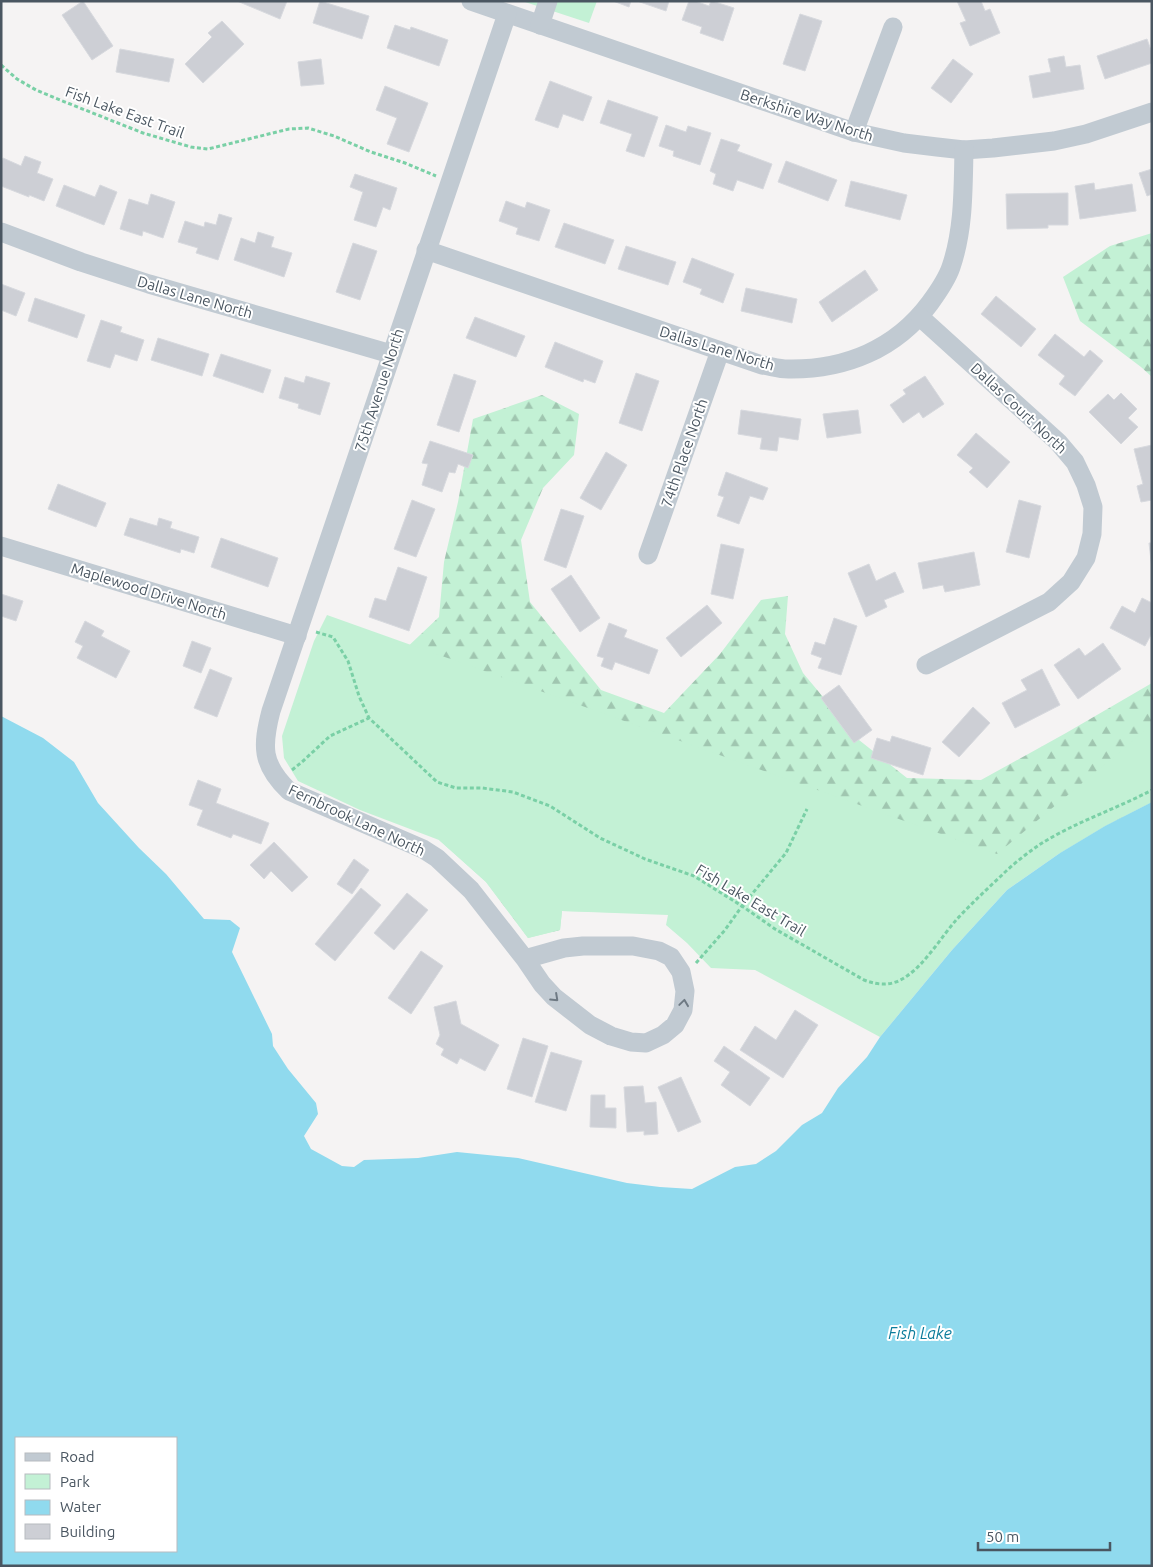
<svg xmlns="http://www.w3.org/2000/svg" width="1153" height="1567" font-family="Ubuntu,sans-serif">
<style>
.forest{fill:url(#forest-firs)}
.park{fill:#c3f1d5}
.water{fill:#90daee;fill-rule:evenodd}
.building{fill:#cdcfd5;stroke:#d7d9de}
.lines{fill:none;stroke-linecap:round;stroke-linejoin:round}
.path{stroke:#7ad0a6;stroke-width:3;stroke-dasharray:4 2.5;stroke-linecap:butt}
.minor{stroke:#c1cad2;stroke-width:19}
.oneway{stroke:#6e7983}
.labels{text-anchor:middle;dominant-baseline:central;stroke-width:4;stroke-linejoin:round;paint-order:stroke}
.street-label{font-size:15px;fill:#4a5661;stroke:#fff}
.water-label{font-size:16px;font-style:italic;fill:#0c7c9b;stroke:#fff}
</style>
<defs>
<pattern id="forest-firs" width="22" height="20" patternUnits="userSpaceOnUse" patternTransform="scale(1.25)"><rect width="22" height="20" fill="#c3f1d5"/><path d="M5 1l3.5 6h-7zM16 11l3.5 6h-7z" fill="#a0c6b0"/></pattern>
</defs>
<rect width="100%" height="100%" fill="#f5f3f3"/>
<g class="forest">
<path d="M1152 233V377L1141 367 1080 321 1063 277 1110 246Z"/>
<path d="M542 395 579 414 574 455 543 488 521 540 530 602 601 690 664 713 720 654 761 600 788 596 785 634 803 673 859 740 907 778 981 780 1066 733 1152 683V802L1105 826 1060 853 673 914 562 911 560 930 528 938 486 882 439 840 401 653 439 617 444 562 458 502 473 419Z"/>
</g>
<g class="park">
<path d="M522 1H597L589 23Z"/>
<path d="M327 615 997 854 1152 725V802L1105 826 1060 853 1007 890 952 950 880 1037 755 970 711 968 687 943 666 925 668 915 562 911 560 930 528 938 486 882 439 840 360 810 298 781 284 758 282 736 314 641Z"/>
</g>
<path class="water" d="M1 716 43 738 74 762 98 803 139 848 166 874 204 919 230 920 240 928 232 952 272 1034 273 1046 288 1069 316 1103 318 1114 304 1136 311 1149 342 1166 354 1167 364 1160 418 1158 457 1152 518 1158 627 1183 660 1187 692 1189 735 1167 756 1164 776 1151 802 1125 822 1113 838 1088 867 1057 880 1037 952 950 1007 890 1060 853 1105 826 1152 802V1566H1ZM16 1438H176V1551H16Z"/>
<g class="building">
<path d="M83 1 113 46 92 60 62 15Z"/>
<path d="M237 1H287L280 19Z"/>
<path d="M320 1 369 16 362 39 313 23Z"/>
<path d="M613 1H631L629 7Z"/>
<path d="M637 1H669L666 11Z"/>
<path d="M689 1H695L709 6 711 1H712L734 8 723 41 700 33 702 27 682 20Z"/>
<path d="M957 1H981L985 11 990 9 1000 33 970 46 960 23 966 21Z"/>
<path d="M800 14 822 21 805 71 783 64Z"/>
<path d="M222 21 244 44 203 83 185 64 212 37 208 33Z"/>
<path d="M395 25 410 30 411 27 448 40 439 66 387 48Z"/>
<path d="M1147 39 1152 53V63L1105 79 1097 56Z"/>
<path d="M120 49 174 59 169 82 116 72Z"/>
<path d="M1064 56 1066 67 1080 65 1084 89 1033 98 1029 76 1051 72 1048 59Z"/>
<path d="M321 59 324 84 301 86 298 62Z"/>
<path d="M953 59 973 74 951 103 931 88Z"/>
<path d="M550 81 592 97 583 121 563 114 558 128 535 120Z"/>
<path d="M385 86 428 103 409 152 387 144 397 118 376 110Z"/>
<path d="M608 100 658 117 644 157 626 151 632 134 600 123Z"/>
<path d="M666 125 686 132 688 126 711 133 700 165 673 156 674 151 659 146Z"/>
<path d="M721 139 740 145 737 151 772 164 763 189 737 180 733 191 713 184 716 174 710 171Z"/>
<path d="M25 156 41 162 37 173 53 179 44 201 29 195V197L1 186V162L3 158 21 166Z"/>
<path d="M786 161 837 180 828 201 778 182Z"/>
<path d="M1152 169V194L1147 196 1139 173Z"/>
<path d="M355 174 397 188 390 210 383 207 376 227 354 220 363 192 350 187Z"/>
<path d="M851 181 907 195 900 220 845 206Z"/>
<path d="M1094 183 1095 190 1132 184 1136 211 1080 219 1075 186Z"/>
<path d="M64 185 95 197 100 185 117 192 104 225 56 206Z"/>
<path d="M1068 193V225H1048V228L1007 229 1006 194Z"/>
<path d="M151 194 175 202 163 238 143 231 142 236 120 229 129 199 148 205Z"/>
<path d="M506 201 525 208 527 202 550 210 539 241 516 234 518 228 499 221Z"/>
<path d="M219 214 232 218 218 260 196 253 198 248 178 242 185 221 204 227 205 222 216 225Z"/>
<path d="M564 223 614 240 605 264 555 247Z"/>
<path d="M258 232 274 237 271 247 292 253 284 277 234 260 241 238 255 243Z"/>
<path d="M353 243 377 251 360 300 336 292Z"/>
<path d="M626 246 676 262 668 285 618 269Z"/>
<path d="M692 258 734 274 723 303 700 294 702 289 683 282Z"/>
<path d="M865 270 878 290 832 322 819 302Z"/>
<path d="M1 284 25 293 16 316 1 310Z"/>
<path d="M746 288 797 299 792 323 741 311Z"/>
<path d="M996 296 1036 329 1021 347 981 314Z"/>
<path d="M35 298 85 315 77 338 28 321Z"/>
<path d="M475 317 525 336 516 357 466 338Z"/>
<path d="M101 320 122 327 120 332 144 340 137 361 115 354 110 368 87 361Z"/>
<path d="M1055 334 1084 357 1090 350 1103 361 1075 396 1059 384 1065 376 1038 355Z"/>
<path d="M158 338 209 354 202 376 151 360Z"/>
<path d="M555 342 603 361 595 383 584 379 583 382 545 367Z"/>
<path d="M221 354 271 370 263 393 213 376Z"/>
<path d="M636 373 659 381 642 431 619 423Z"/>
<path d="M454 374 476 381 459 432 437 425Z"/>
<path d="M306 376 330 383 320 415 298 408 299 404 279 398 285 377 304 383Z"/>
<path d="M925 376 944 404 923 418 919 412 903 423 890 405 906 394 903 390Z"/>
<path d="M1121 393 1137 409 1128 418 1138 427 1121 444 1089 412 1108 394 1114 400Z"/>
<path d="M741 410 801 419 798 440 779 437 777 451 760 449 762 438 738 434Z"/>
<path d="M858 410 861 433 827 438 823 414Z"/>
<path d="M976 433 1010 462 987 488 969 472 973 468 957 455Z"/>
<path d="M430 441 473 455 468 468 458 464 455 473 449 472 442 492 422 485 428 464 422 463Z"/>
<path d="M1152 445V500L1141 502 1137 486 1143 484 1134 449Z"/>
<path d="M606 452 627 465 601 510 580 498Z"/>
<path d="M726 472 768 488 763 500 750 496 739 524 717 516 724 497 718 495Z"/>
<path d="M58 484 106 503 96 527 48 509Z"/>
<path d="M412 500 435 509 416 557 394 549Z"/>
<path d="M1019 500 1041 506 1029 558 1006 552Z"/>
<path d="M561 509 584 516 566 568 544 560Z"/>
<path d="M130 518 157 526 159 518 172 522 170 528 199 537 194 553 181 549 180 553 124 535Z"/>
<path d="M221 538 278 558 268 587 211 567Z"/>
<path d="M1149 543H1152V569Z"/>
<path d="M721 544 744 549 733 599 711 594Z"/>
<path d="M974 552 980 585 945 592 943 585 923 589 918 563Z"/>
<path d="M869 564 876 581 895 572 904 592 884 600 887 607 866 617 848 573Z"/>
<path d="M398 567 427 577 409 631 369 617 375 598 386 601Z"/>
<path d="M571 575 600 618 580 632 551 589Z"/>
<path d="M1 594 23 601 16 621 1 616Z"/>
<path d="M1142 598 1152 603V633L1145 646 1110 628 1122 606 1135 613Z"/>
<path d="M707 605 722 623 681 657 666 638Z"/>
<path d="M834 618 857 626 841 675 818 668 822 658 811 654 815 642 825 645Z"/>
<path d="M85 621 104 631 101 636 130 651 116 678 77 658 83 646 75 642Z"/>
<path d="M609 623 627 630 624 637 658 650 649 674 615 662 612 670 601 666 604 658 597 656Z"/>
<path d="M192 641 211 648 201 673 183 666Z"/>
<path d="M1103 643 1121 669 1078 699 1054 665 1079 648 1085 656Z"/>
<path d="M210 669 232 678 217 717 194 708Z"/>
<path d="M1042 669 1060 705 1015 728 1002 703 1027 690 1021 680Z"/>
<path d="M839 685 872 730 854 743 821 698Z"/>
<path d="M973 707 990 723 959 757 942 742Z"/>
<path d="M892 736 931 748 923 775 871 758 877 738 890 742Z"/>
<path d="M198 780 221 789 216 803 269 823 261 844 233 834 231 838 197 825 203 810 189 805Z"/>
<path d="M274 842 308 877 292 892 271 871 264 879 250 865Z"/>
<path d="M354 859 369 870 352 894 337 884Z"/>
<path d="M361 888 381 905 335 961 315 944Z"/>
<path d="M407 893 428 910 394 950 374 933Z"/>
<path d="M421 951 443 966 411 1014 388 998Z"/>
<path d="M456 1001 461 1024 499 1045 485 1071 460 1058 457 1064 441 1055 444 1049 436 1044 440 1035 434 1007Z"/>
<path d="M795 1010 818 1025 783 1078 740 1050 755 1026 776 1040Z"/>
<path d="M523 1038 548 1046 532 1097 507 1089Z"/>
<path d="M724 1046 770 1078 750 1106 721 1085 730 1072 714 1061Z"/>
<path d="M551 1052 582 1061 566 1111 535 1102Z"/>
<path d="M681 1077 701 1122 678 1132 658 1087Z"/>
<path d="M643 1086 645 1103 656 1102 658 1134 644 1135V1131L627 1132 624 1087Z"/>
<path d="M591 1095H605V1108H616V1128L590 1127Z"/>
</g>
<g class="lines">
<g class="path">
<path d="M1 65 17 79 36 90 55 98 143 133 191 147 208 149 289 129 308 128 334 136 371 152 405 163 436 176"/>
<path d="M316 632 333 637 348 661 359 696 369 718 437 782 456 788H482L513 792 550 806 600 838 645 859 694 876 742 906 775 929 864 980C880 986 893 986 907 976 926 963 942 936 957 919 971 904 986 890 1001 876 1012 865 1026 854 1039 845 1073 823 1116 809 1152 790"/>
<path d="M292 770 302 762 330 736 369 718"/>
<path d="M696 963 725 930 742 906 786 853 807 809"/>
</g>
<g class="minor">
<path d="M471 1 854 132 904 143 937 147 964 150 993 148 1054 141 1086 134 1152 112"/>
<path d="M507 14 271 711C262 746 261 764 289 791L423 849 437 858 471 890 525 959 542 984 554 997 590 1025 611 1036 631 1042 646 1043 663 1035 675 1025 683 1010 685 991 681 972 671 957 659 951 633 946H583L564 948 525 959"/>
<path d="M540 25 548 1"/>
<path d="M854 132 893 27"/>
<path d="M1 232 81 262 149 284 391 354"/>
<path d="M426 250 762 365C770 366 779 369 788 369 845 370 896 349 930 303 938 292 947 279 951 267 964 229 963 189 964 150"/>
<path d="M920 317 1058 442 1075 462 1086 485 1093 507 1092 534 1086 558 1071 582 1049 602 926 665"/>
<path d="M1 546 297 636"/>
<path d="M648 555 720 351"/>
</g>
</g>
<defs><path id="oneway-chevron" d="M-2-3.5L2.5 0L-2 3.5" fill="none" stroke-width="1.6" stroke-linecap="round" stroke-linejoin="round" transform="scale(1.25)"/></defs>
<g class="oneway">
<use href="#oneway-chevron" transform="translate(555 998) rotate(43)"/>
<use href="#oneway-chevron" transform="translate(684 1003) rotate(-82)"/>
</g>
<g class="labels">
<g class="street-label">
<text transform="translate(125 112) rotate(20)">Fish Lake East Trail</text>
<text transform="translate(807 115) rotate(18)">Berkshire Way North</text>
<text transform="translate(195 297) rotate(16)">Dallas Lane North</text>
<text transform="translate(717 348) rotate(17)">Dallas Lane North</text>
<text transform="translate(379 390) rotate(-72)">75th Avenue North</text>
<text transform="translate(1019 408) rotate(43)">Dallas Court North</text>
<text transform="translate(684 453) rotate(-71)">74th Place North</text>
<text transform="translate(149 591) rotate(17)">Maplewood Drive North</text>
<text transform="translate(357 820) rotate(25)">Fernbrook Lane North</text>
<text transform="translate(751 900) rotate(31)">Fish Lake East Trail</text>
</g>
<g class="water-label">
<text x="920" y="1333">Fish Lake</text>
</g>
</g>
<rect width="1153" height="1567" fill="none" stroke="#4a5661" stroke-width="5"/>
<rect x="15" y="1437" width="162" height="115" fill="#ffffff" stroke="#b7bbc0"/>
<rect x="25" y="1453" width="25" height="8" fill="#c1cad2" stroke="#b7bbc0"/>
<text x="60" y="1462" font-size="15" fill="#4a5661">Road</text>
<rect x="25" y="1474" width="25" height="15" fill="#c3f1d5" stroke="#b7bbc0"/>
<text x="60" y="1487" font-size="15" fill="#4a5661">Park</text>
<rect x="25" y="1500" width="25" height="15" fill="#90daee" stroke="#b7bbc0"/>
<text x="60" y="1512" font-size="15" fill="#4a5661">Water</text>
<rect x="25" y="1524" width="25" height="15" fill="#cdcfd5" stroke="#b7bbc0"/>
<text x="60" y="1537" font-size="15" fill="#4a5661">Building</text>
<path d="M978 1542v8h132v-8" fill="none" stroke="#4a5661" stroke-width="2.5"/>
<text x="986" y="1542" font-size="15" fill="#4a5661" stroke="#ffffff" stroke-width="4" paint-order="stroke">50 m</text>
</svg>
